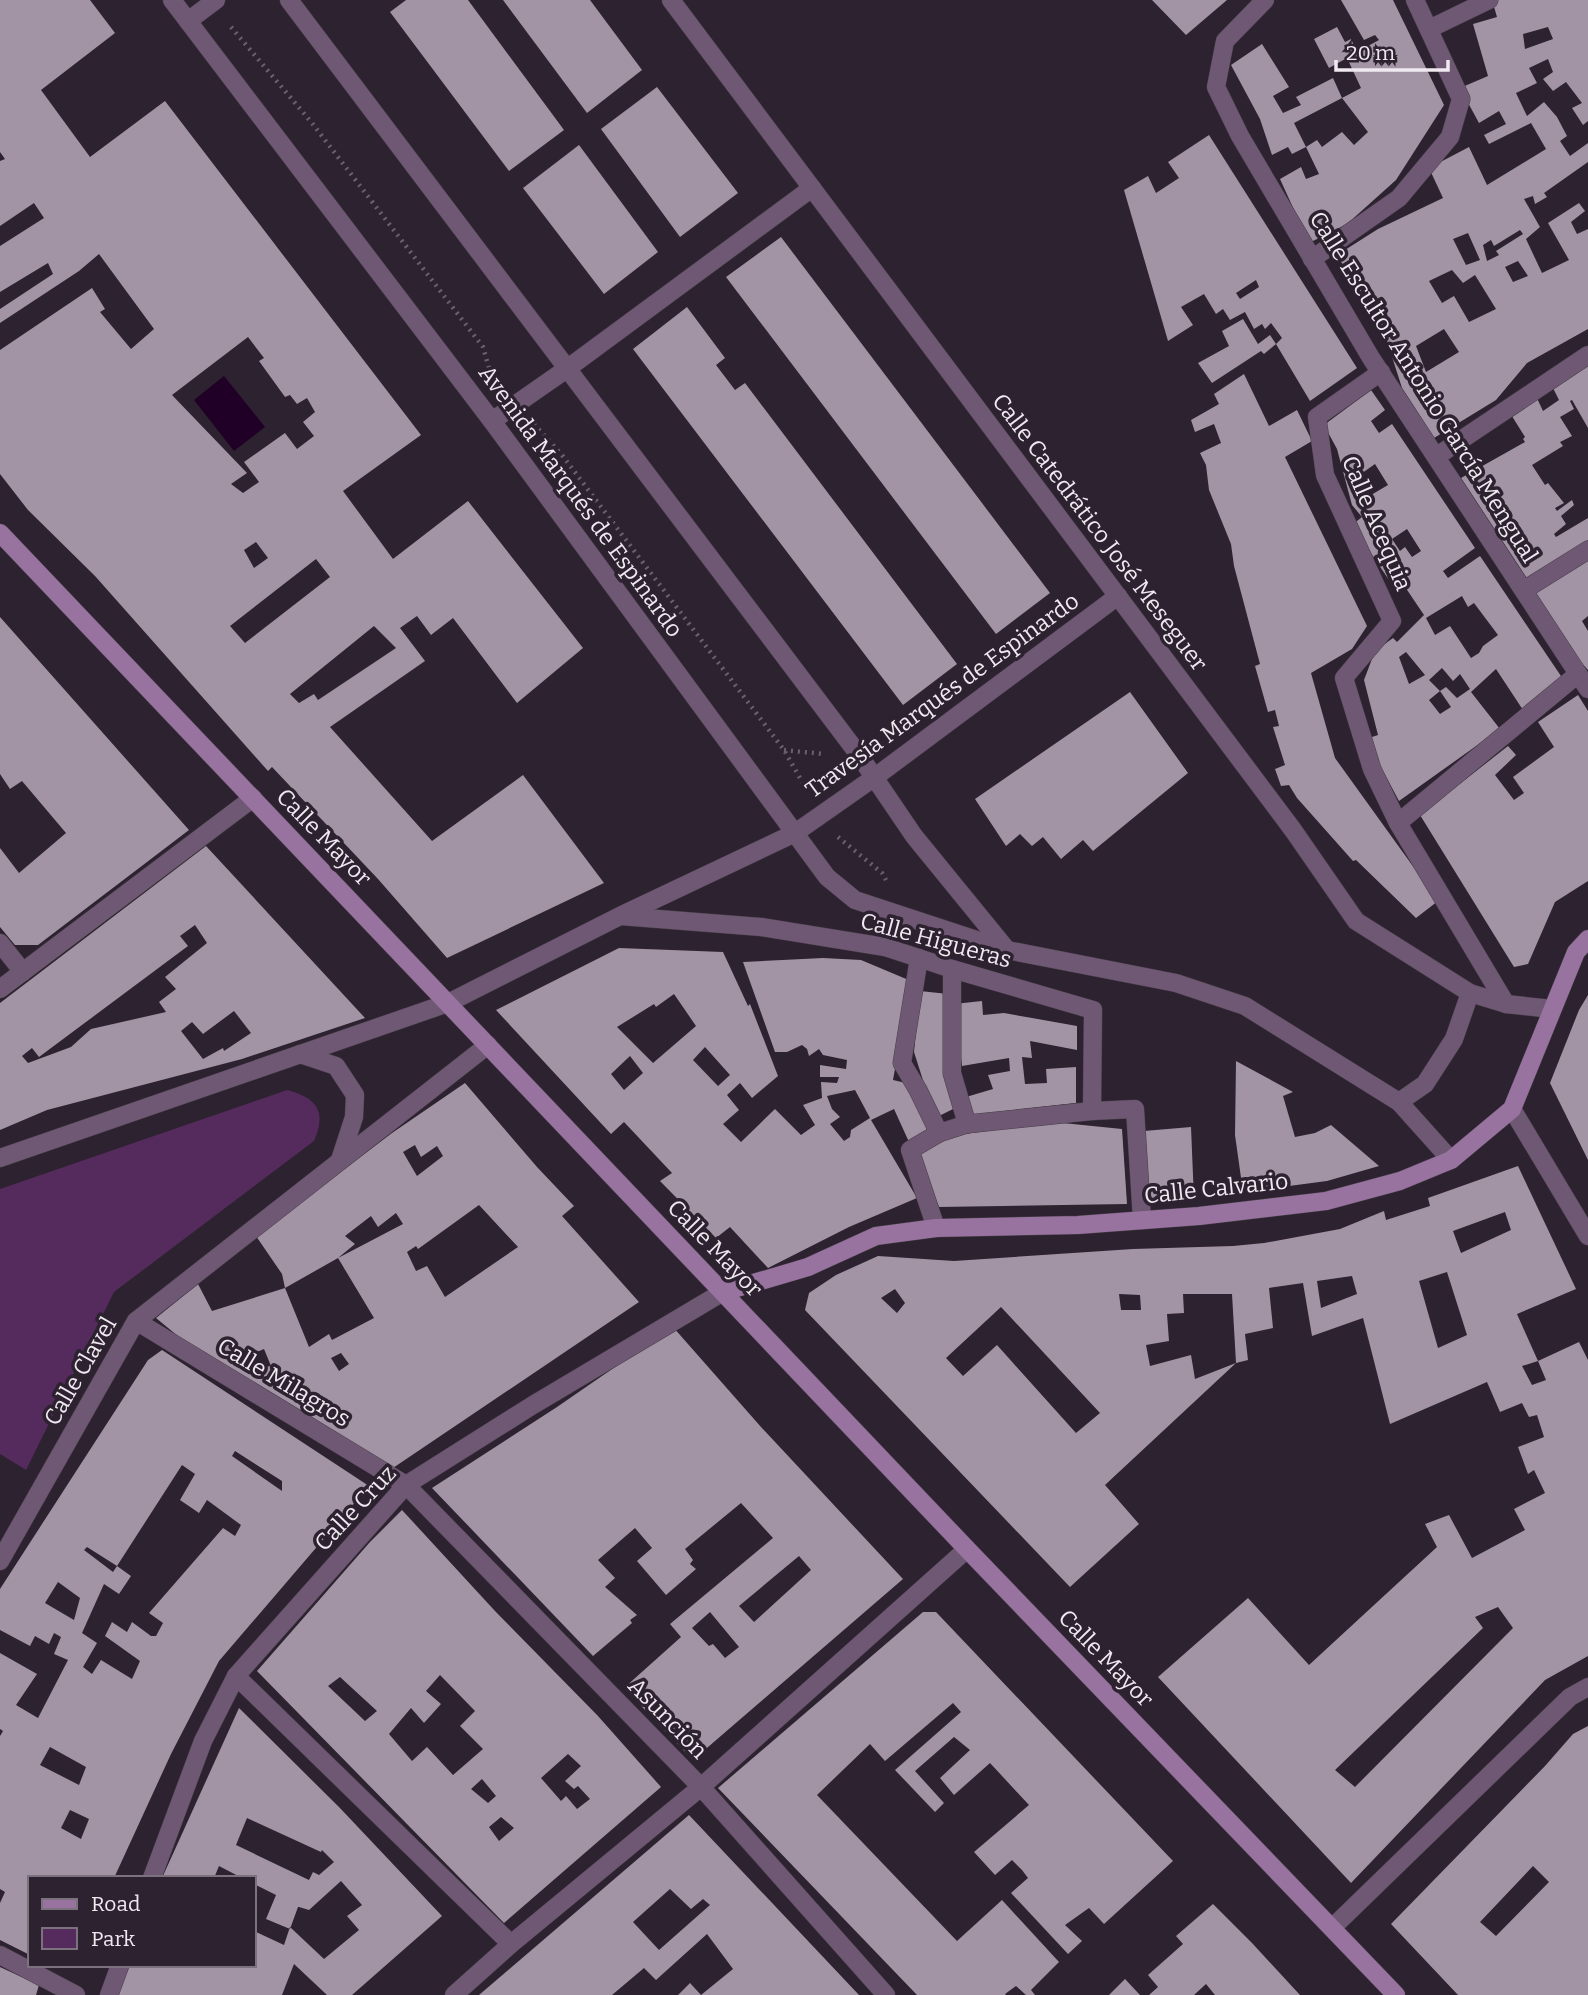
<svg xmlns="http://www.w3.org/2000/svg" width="1588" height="1995" font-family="Bitter,serif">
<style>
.green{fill:#542b5c}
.water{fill:#210028}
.building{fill:#a294a4;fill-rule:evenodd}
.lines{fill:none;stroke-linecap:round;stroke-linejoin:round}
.minor-casing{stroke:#483e4a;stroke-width:19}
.secondary-casing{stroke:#483e4a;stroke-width:19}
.path{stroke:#6b616d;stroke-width:4.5;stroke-dasharray:2 5;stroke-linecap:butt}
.minor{stroke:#6f5873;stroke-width:18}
.secondary{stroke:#98739f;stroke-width:18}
.labels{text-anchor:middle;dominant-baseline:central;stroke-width:7;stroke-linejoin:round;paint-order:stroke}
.street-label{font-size:23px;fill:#f0e9f1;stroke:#2d222f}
</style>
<rect width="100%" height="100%" fill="#2d222f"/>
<path class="green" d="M287 1090C317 1098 327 1111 314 1141L114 1292 26 1470 0 1454V1189Z"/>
<path class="water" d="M224 376 265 427 234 451 194 400Z"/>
<g class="building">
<path d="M0 0H90L115 33 41 90 90 157 165 101 421 435 343 491 393 559 468 501 583 648 517 703 453 618 431 635 417 616 400 628 425 661 330 727 432 841 523 775 604 883 447 958 378 879 272 767 268 771 95 576 28 510 0 474V350L92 288 105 309 100 312 131 349 154 329 99 254 79 271 0 323V309L53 274 48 263 0 292V246L44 218 34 203 0 226V161L5 159 0 152ZM248 337 264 358 259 361 285 397 290 395 297 404 307 398 315 412 303 422 314 436 297 449 285 433 244 462 259 482 243 493 231 484 247 473 172 395ZM256 542 268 558 254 568 244 550ZM316 559 330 577 245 643 230 626ZM374 626 396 648 318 700 314 694 299 703 290 694Z"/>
<path d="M406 0H468L564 130 509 171 390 12Z"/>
<path d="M503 0H590L642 70 587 113Z"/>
<path d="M1152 0H1227L1186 35Z"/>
<path d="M1341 0H1393L1444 105 1396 180 1347 224 1309 243 1280 179 1301 167 1306 179 1319 174 1306 147 1317 140 1322 147 1342 132 1354 145 1368 132 1342 98 1361 88 1347 58 1329 68 1314 39 1337 27 1345 42 1351 39 1357 52 1379 40 1375 35 1364 40Z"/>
<path d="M1492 0H1588V121L1583 125 1572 108 1582 103 1566 82 1553 91 1543 79 1553 72 1548 59 1529 68 1537 83 1516 93 1527 116 1544 102 1557 117 1567 136 1560 141 1570 156 1588 143V162L1544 193 1547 197 1535 204 1533 196 1524 199 1540 227 1526 239 1542 273 1569 260 1548 223 1579 203 1585 211 1571 222 1577 234 1588 229V329L1527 363 1496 400 1434 438 1402 388 1386 338 1337 255 1378 229 1443 198 1429 168 1469 147 1487 185 1546 149 1531 123 1489 144 1484 135 1506 124 1499 111 1479 123 1460 88 1488 76 1473 24 1497 17ZM1548 27 1553 39 1525 49 1523 34ZM1520 230 1523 234 1496 251 1499 255 1487 261 1483 245 1491 240 1494 246ZM1468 233 1480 260 1466 265 1453 239ZM1518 261 1528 276 1513 282 1505 267ZM1452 270 1463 283 1475 275 1496 309 1469 322 1454 296 1442 303 1429 281ZM1444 329 1459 352 1426 372 1416 346Z"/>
<path d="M1262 44 1289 87 1273 96 1283 113 1301 105 1296 97 1333 78 1342 98 1294 123 1306 147 1292 154 1288 147 1272 155 1260 119 1231 65Z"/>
<path d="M657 87 738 193 680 237 601 129Z"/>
<path d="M1209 135 1357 368 1310 401 1276 344 1282 338 1271 323 1265 329 1262 324 1254 329 1245 312 1230 320 1223 309 1216 314 1204 294 1181 307 1193 325 1168 341 1124 190 1148 176 1156 193 1179 178 1168 162ZM1256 280 1259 287 1240 299 1236 293Z"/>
<path d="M579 145 658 252 604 294 523 188Z"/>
<path d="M781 237 1050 593 996 634 726 277Z"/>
<path d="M687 307 725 358 716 365 735 390 745 383 957 664 903 705 633 349Z"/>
<path d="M1243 319 1258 344 1270 335 1276 344 1264 354 1261 351 1212 383 1198 363 1229 346 1222 331Z"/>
<path d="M1588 363V428L1572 400 1570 401 1574 409 1560 417 1572 436 1560 442 1563 446 1532 465 1545 485 1548 483 1564 503 1555 508 1557 511 1572 500 1574 505 1561 516 1566 524 1554 534 1556 537 1588 518V540L1528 580 1461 478 1525 442 1523 439 1525 437 1510 413 1535 394 1543 411 1559 400 1551 384Z"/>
<path d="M1244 374 1269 426 1297 410 1312 441 1285 457 1367 626 1352 649 1311 673 1335 758 1438 901 1416 918 1356 860 1353 861 1297 798 1289 785 1281 786 1275 769 1285 765 1273 727 1279 726 1275 710 1268 712 1255 666 1260 664 1234 566 1231 544 1209 490 1206 465 1200 453 1221 443 1214 424 1195 432 1191 420 1219 404 1214 394Z"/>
<path d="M1371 390 1385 410 1371 421 1379 433 1392 424 1475 548 1443 571 1448 578 1480 556 1563 679 1523 710 1496 669 1471 692 1500 729 1399 801 1366 739 1378 735 1364 680 1375 651 1393 638 1397 642 1424 615 1401 581 1393 586 1352 525 1362 517 1352 505 1337 449 1324 425ZM1375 464 1388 485 1371 495 1358 476ZM1407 529 1421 551 1412 557 1405 547 1400 551 1392 539ZM1462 596 1468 607 1474 603 1498 635 1483 646 1479 653 1471 658 1450 626 1435 635 1426 618ZM1406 652 1425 675 1409 684 1399 657ZM1442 668 1453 681 1460 674 1470 689 1457 698 1446 687 1440 691 1451 707 1440 714 1429 700 1440 691 1429 680Z"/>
<path d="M1588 554V616L1582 621 1588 631V670L1576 657 1534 593Z"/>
<path d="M0 617 189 830 38 945H15L0 927V848L19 873 66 833 22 781 10 789 0 774Z"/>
<path d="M1130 692 1188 773 1093 851 1083 840 1061 859 1043 837 1032 846 1020 834 1006 846 975 799Z"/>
<path d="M1578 695 1588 711V881L1555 902 1528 964 1514 967 1420 815 1508 746 1516 755 1495 775 1514 800 1524 793 1513 777 1554 747 1538 722Z"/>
<path d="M206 846 365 1018 242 1059 47 1110 0 1130V1003ZM195 925 207 943 165 977 176 989 159 1002 166 1012 91 1029 71 1047 28 1063 22 1056 32 1048 39 1057 188 946 180 936ZM234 1011 251 1033 224 1051 223 1048 203 1059 181 1031 192 1022 203 1034Z"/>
<path d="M619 948 723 952 748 1006 750 1004 778 1076 752 1098 740 1083 727 1095 739 1110 723 1124 741 1142 775 1109 801 1135 815 1125 803 1105 822 1098 821 1082 837 1083 839 1077H820V1065L846 1069 847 1060 823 1055 819 1049 809 1056 807 1049 802 1045 787 1052H775L743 962 823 958 861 960 911 981 893 1080 910 1084 930 1130 909 1142 894 1109 871 1120 917 1198 849 1227 768 1268 730 1227 716 1238 660 1181 672 1173 624 1122 611 1134 496 1010ZM674 994 696 1026 653 1063 617 1027 654 1004 656 1007ZM705 1047 730 1075 718 1086 693 1060ZM630 1056 643 1073 624 1090 611 1074ZM855 1090 870 1118 851 1130 850 1137 844 1141 830 1124 840 1117 832 1109 827 1096Z"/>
<path d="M920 991 948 994 957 1107 935 1118 914 1052Z"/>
<path d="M1588 995V1160L1550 1083 1579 1010Z"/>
<path d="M982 1001 983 1015 1004 1013 1077 1026V1050L1030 1041 1032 1058 1022 1057 1025 1084 1047 1083 1046 1069 1076 1067V1103L997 1112 973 1119 966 1097 993 1089 988 1075 1010 1071 1009 1058 962 1066 954 1004Z"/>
<path d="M1236 1061 1293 1092 1283 1096 1295 1137 1315 1133 1331 1125 1379 1166 1327 1181 1243 1192 1235 1135Z"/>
<path d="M465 1083 537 1167 574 1206 562 1216 639 1302 390 1470 207 1360 156 1318 198 1284 212 1311 285 1288 309 1347 329 1334 332 1340 374 1318 338 1258 285 1288 282 1274 256 1236 392 1133ZM415 1145 421 1157 437 1146 443 1156 417 1176 403 1152ZM479 1205 518 1247 445 1297 427 1266 416 1271 407 1252 416 1246 418 1249ZM396 1213 403 1224 338 1258 355 1244 345 1236 371 1216 378 1227ZM264 1349 271 1366 264 1367 262 1372 245 1357ZM341 1353 349 1364 339 1371 331 1358Z"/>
<path d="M1053 1122 1122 1129 1127 1204 939 1207 915 1154 957 1135Z"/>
<path d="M1191 1127 1194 1200 1146 1204 1144 1131Z"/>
<path d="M1518 1166 1576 1289 1517 1314 1538 1361 1522 1366 1532 1385 1546 1380 1538 1361 1579 1342 1588 1360V1656L1545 1680 1351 1883 1158 1677 1248 1598 1309 1665 1437 1547 1425 1524 1449 1515 1472 1558 1525 1530 1514 1509 1545 1493 1534 1470 1528 1474 1518 1447 1544 1437 1537 1415 1529 1417 1522 1403 1500 1412 1487 1382 1390 1424 1363 1318 1312 1336 1303 1283 1269 1288 1273 1328 1245 1334 1248 1360 1236 1363 1232 1294H1183L1184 1313 1167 1314 1169 1341 1146 1345 1150 1366 1191 1355 1195 1379 1236 1363 1105 1485 1139 1524 1070 1587 805 1310 809 1293 836 1275 878 1256 954 1261 1133 1249 1233 1246 1264 1243 1340 1229 1384 1211 1386 1220 1430 1206 1428 1198ZM1505 1212 1511 1230 1461 1253 1453 1231ZM1447 1272 1467 1335 1438 1348 1419 1281ZM1352 1276 1357 1294 1321 1308 1317 1281ZM895 1289 905 1303 897 1313 881 1298ZM1119 1294 1140 1295 1141 1310H1121ZM1001 1307 1100 1413 1076 1433 997 1345 963 1376 946 1358ZM1498 1607 1513 1628 1355 1787 1335 1770 1483 1628 1475 1617Z"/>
<path d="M673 1327 761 1427 903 1579 693 1760 624 1688 681 1637 670 1624 773 1538 741 1503 685 1549 693 1560 690 1564 696 1569 666 1595 637 1561 652 1548 635 1528 598 1560 615 1578 605 1587 637 1615 630 1620 632 1623 593 1656 432 1488 557 1407ZM799 1556 811 1570 754 1622 739 1606ZM710 1612 739 1647 725 1658 713 1644 709 1646 692 1628Z"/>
<path d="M162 1350 369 1486 219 1661 171 1754 114 1878H30V1955L0 1940V1903L5 1892 0 1889V1736L3 1731 0 1729V1653L37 1674 16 1705 38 1718 68 1660 54 1654 61 1637 54 1633 49 1644 35 1636 30 1646 0 1630V1589L148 1360ZM235 1451 282 1481V1491L232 1456ZM182 1465 195 1474 180 1500 199 1513 207 1500 241 1525 235 1536 223 1528 149 1613 163 1623 156 1636H151L132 1622 127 1632 112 1622 105 1636 140 1661 132 1679 101 1660 92 1674 83 1667 97 1643 82 1633 104 1584 119 1594 131 1576 117 1566 113 1572 84 1550 87 1547 117 1566ZM58 1582 80 1598 74 1620 45 1603ZM50 1747 86 1767 79 1785 40 1765ZM70 1810 89 1819 81 1839 61 1828Z"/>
<path d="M402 1510 495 1611 598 1716 661 1787 504 1923 257 1671 370 1542ZM440 1675 475 1711 460 1726 483 1749 453 1775 427 1747 412 1761 389 1734 411 1708 424 1723 441 1704 426 1691ZM340 1677 377 1711 365 1721 328 1686ZM568 1754 581 1766 565 1781 574 1789 578 1786 590 1799 577 1809 566 1796 561 1801 541 1778ZM482 1779 496 1796 488 1803 471 1789ZM501 1817 514 1828 499 1841 489 1827Z"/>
<path d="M923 1612H936L1173 1861 1104 1924 1089 1908 1065 1925 1082 1941 1068 1954 1011 1893 1028 1878 1022 1870 1012 1860 995 1875 974 1852 1029 1805 990 1763 954 1795 940 1778 970 1750 954 1737 915 1771 944 1803 935 1812 895 1770 961 1712 953 1703 885 1761 870 1744 817 1795 957 1941 1002 1900 1059 1962 1031 1990 1035 1995H1026L1016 1986 1005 1994 1006 1995H917L718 1788Z"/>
<path d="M239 1708 339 1807 442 1916 352 1995H327L294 1964 282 1995H118L127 1965H254V1931L284 1945 290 1927 324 1959 359 1930 347 1916 362 1905 341 1881 309 1910 299 1907H298L290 1929 266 1919 276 1895 254 1884V1878H242L219 1866 214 1878H162ZM247 1818 321 1852 322 1850 334 1862 319 1875 313 1872 309 1880 236 1845Z"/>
<path d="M1588 1726V1995H1458L1391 1924 1545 1766 1573 1734ZM1533 1866 1549 1882 1496 1936 1480 1922Z"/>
<path d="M689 1815 859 1995H678L690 1983 701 1995 733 1969 707 1934 656 1980 644 1968 612 1995H479ZM670 1889 691 1909 703 1899 710 1905 659 1950 633 1922Z"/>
<path d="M1213 1904 1252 1943 1300 1995H1215L1206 1984 1194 1995H1149L1158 1987 1148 1975 1183 1944 1176 1936Z"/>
<path d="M0 1967 39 1985 36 1995H0Z"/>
<path d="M1125 1979 1140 1995H1109Z"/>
</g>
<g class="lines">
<g class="minor-casing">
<g id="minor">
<path d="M172 0 492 421 827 877 855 900 1007 950 1176 983 1245 1006 1399 1102 1451 1160"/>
<path d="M289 0 859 755 914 836 1007 950"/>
<path d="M671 0 1293 830 1356 921 1470 993 1506 1004 1552 1009"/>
<path d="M1265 0 1225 41 1216 87 1240 136 1371 358 1588 689"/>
<path d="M188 21 216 0"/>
<path d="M1429 29 1489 0"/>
<path d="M1312 259 1399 198 1450 137 1461 99 1415 0"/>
<path d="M1381 372 1317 417 1325 475 1392 621 1344 678 1372 769 1398 823 1506 1004"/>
<path d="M492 421 568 368 812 188"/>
<path d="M1437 456 1588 355"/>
<path d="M1524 590 1588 550"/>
<path d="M1398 823 1578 674"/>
<path d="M622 915 795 833 875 777 1118 596"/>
<path d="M0 943 23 972"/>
<path d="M919 958 902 1063 918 1090 939 1133"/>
<path d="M952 969V1073L967 1124"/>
<path d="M0 989 253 798"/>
<path d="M300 1054 336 1066 355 1095 354 1117 340 1160"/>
<path d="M1399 1102 1425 1084 1454 1039 1470 993"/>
<path d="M1512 1109 1588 1236"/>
<path d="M0 1158 448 1003 620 916 761 927 885 947 952 969 1093 1010 1092 1111 1135 1109 1142 1220"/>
<path d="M936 1228 910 1150 939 1133 967 1124 1092 1111"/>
<path d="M136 1321 406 1485 701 1787 886 1995"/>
<path d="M0 1561 136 1321 488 1045"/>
<path d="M236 1676 511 1944"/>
<path d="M152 1878 203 1741 236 1676 406 1485 533 1405 723 1292"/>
<path d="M1332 1928 1570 1697 1588 1687"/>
<path d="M0 1955 76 1995"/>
<path d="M109 1995 120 1965"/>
<path d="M454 1995 511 1944 701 1787 967 1549"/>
</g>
</g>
<g class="secondary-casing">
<g id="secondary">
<path d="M0 533 967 1549 1396 1995"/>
<path d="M723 1292 808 1267 876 1236 936 1228 1078 1225 1199 1216 1326 1201 1400 1181 1451 1160 1512 1109 1576 952 1588 939"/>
</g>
</g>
<g class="path">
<path d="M231 27 312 123 483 347 489 368"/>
<path d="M534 424 562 455 784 750 808 792"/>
<path d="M784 750 823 754"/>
<path d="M838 837 882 873 886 880"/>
</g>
<use href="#minor" class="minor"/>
<use href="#secondary" class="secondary"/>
</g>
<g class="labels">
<g class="street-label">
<text transform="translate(1424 387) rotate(58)">Calle Escultor Antonio García Mengual</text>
<text transform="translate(581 501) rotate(54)">Avenida Marqués de Espinardo</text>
<text transform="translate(1377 523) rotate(67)">Calle Acequia</text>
<text transform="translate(1100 532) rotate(53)">Calle Catedrático José Meseguer</text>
<text transform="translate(942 695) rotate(-36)">Travesía Marqués de Espinardo</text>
<text transform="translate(324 837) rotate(46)">Calle Mayor</text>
<text transform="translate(936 940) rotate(15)">Calle Higueras</text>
<text transform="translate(1216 1188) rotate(-6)">Calle Calvario</text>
<text transform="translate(715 1248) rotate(46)">Calle Mayor</text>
<text transform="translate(80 1371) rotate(-60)">Calle Clavel</text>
<text transform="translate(284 1382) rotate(31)">Calle Milagros</text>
<text transform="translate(355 1508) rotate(-47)">Calle Cruz</text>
<text transform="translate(1106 1658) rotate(46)">Calle Mayor</text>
<text transform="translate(668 1718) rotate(46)">Asunción</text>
</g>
</g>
<rect x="28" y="1876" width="228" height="91" fill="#2d222f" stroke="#7b727d" stroke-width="2"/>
<rect x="42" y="1899" width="35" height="10" fill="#98739f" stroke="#7b727d" stroke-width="2"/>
<text x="91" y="1911" font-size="21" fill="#f0e9f1">Road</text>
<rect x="42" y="1928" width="35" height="21" fill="#542b5c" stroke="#7b727d" stroke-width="2"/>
<text x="91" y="1946" font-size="21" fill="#f0e9f1">Park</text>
<path d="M1336 60v10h112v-10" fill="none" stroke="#f0e9f1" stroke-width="3.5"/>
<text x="1346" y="60" font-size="21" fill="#f0e9f1" stroke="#2d222f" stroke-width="5" paint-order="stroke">20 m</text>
</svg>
